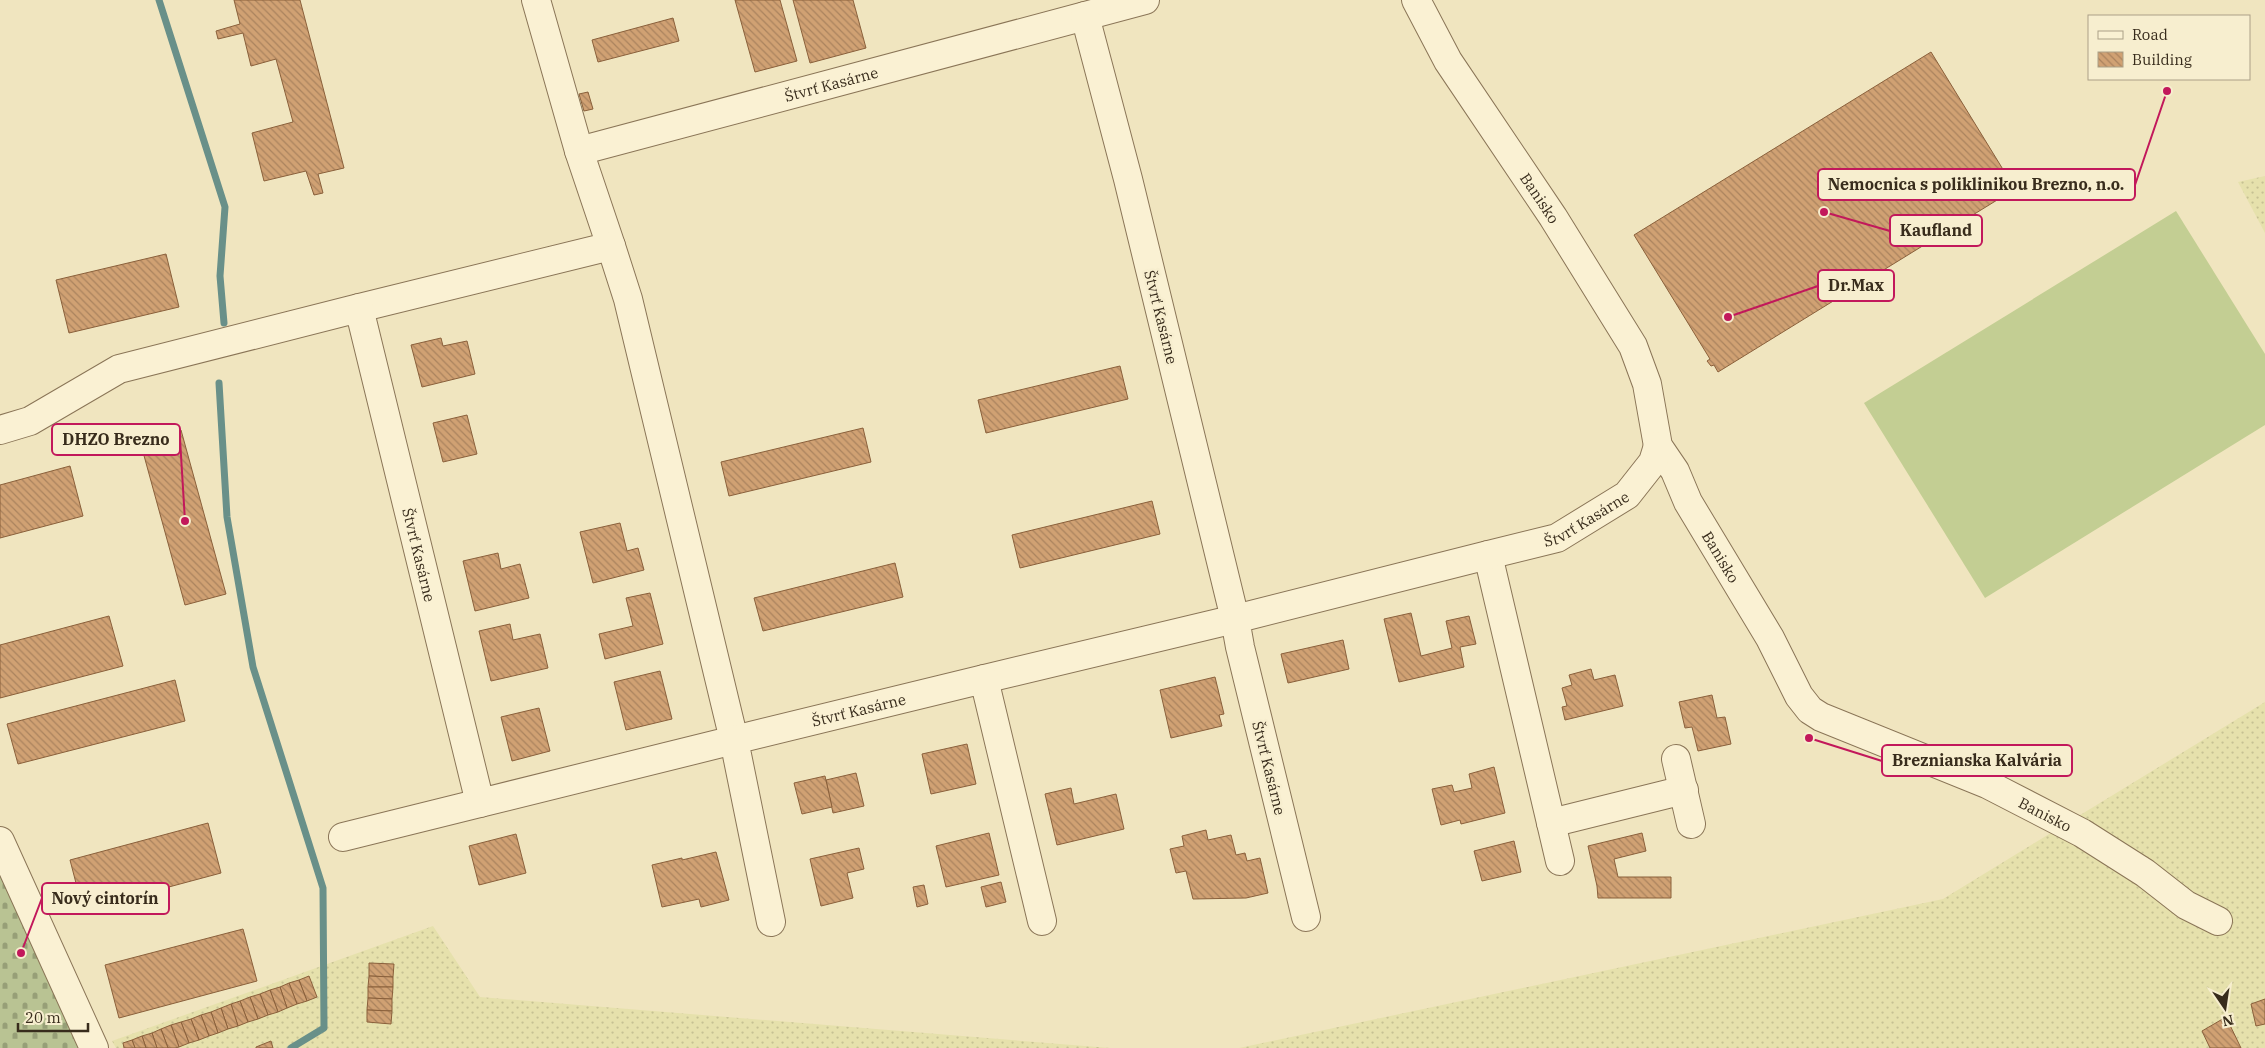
<svg xmlns="http://www.w3.org/2000/svg" width="2265" height="1048" font-family="'IBM Plex Serif',serif">
<style>
.farmland{fill:url(#farmland-dots)}
.cemetery{fill:url(#cemetery-stones)}
.garden{fill:#c3ce93}
.lines{fill:none;stroke-linecap:round;stroke-linejoin:round}
.stream{stroke:#699089;stroke-width:7}
.building{fill:url(#building-back-hatch);stroke:#8a603b}
.minor-casing{stroke:#8a7557;stroke-width:30}
.minor{stroke:#faf1d3;stroke-width:28}
.labels{text-anchor:middle;dominant-baseline:central;stroke-width:5;stroke-linejoin:round;paint-order:stroke}
.street-label{font-size:15px;fill:#382c1c;stroke:#f7eecf}
.leader{fill:none;stroke:#c2185b;stroke-width:2}
.callout-dot{fill:#c2185b;stroke:#f7eecf;stroke-width:2}
.callout{fill:#f7eecf;stroke:#c2185b;stroke-width:2}
.callout-label{font-size:16px;text-anchor:middle;font-weight:bold;fill:#382c1c}
</style>
<defs>
<pattern id="farmland-dots" width="8" height="8" patternUnits="userSpaceOnUse" patternTransform="scale(1.25)"><rect width="8" height="8" fill="#e6e1ac"/><path d="M2 2h.1M6 6h.1" fill="none" stroke="#c6c193" stroke-width="1.8" stroke-linecap="round"/></pattern>
<pattern id="cemetery-stones" width="16" height="16" patternUnits="userSpaceOnUse" patternTransform="scale(1.25)"><rect width="16" height="16" fill="#b9c393"/><path d="M2 7V4a2 2 0 0 1 4 0v3zM10 15v-3a2 2 0 0 1 4 0v3z" fill="#979f77"/></pattern>
<pattern id="building-back-hatch" width="6" height="6" patternUnits="userSpaceOnUse" patternTransform="scale(1.25)"><rect width="6" height="6" fill="#d0a173"/><path d="M-1 5l2 2M0 0l6 6M5-1l2 2" fill="none" stroke="#aa835e"/></pattern>
</defs>
<rect width="100%" height="100%" fill="#f0e5bf"/>
<g class="farmland">
<path d="M2265 176V233L2238 182Z"/>
<path d="M2265 702V1048H1239L1943 899Z"/>
<path d="M433 926 480 997 1110 1048H116L112 1041Z"/>
</g>
<path class="cemetery" d="M0 858 83 1048H0Z"/>
<path class="garden" d="M2176 211 2265 354V425L1985 598 1864 403Z"/>
<g class="lines">
<g class="stream">
<path d="M159 0 225 207 220 276 224 323"/>
<path d="M219 383 227 517 253 667 323 888 324 1028 291 1048"/>
</g>
</g>
<g class="building">
<path d="M234 0H300L344 168 318 174 323 193 314 195 306 171 264 181 252 133 293 122 276 59 251 66 243 33 218 39 216 31 240 24Z"/>
<path d="M735 0H780L797 61 755 72Z"/>
<path d="M793 0H853L866 48 810 63Z"/>
<path d="M673 18 679 41 598 62 592 40Z"/>
<path d="M1931 52 2015 189 1718 372 1714 365 1711 366 1707 361 1710 359 1634 235Z"/>
<path d="M588 92 593 109 584 111 579 94Z"/>
<path d="M166 254 179 307 69 333 56 280Z"/>
<path d="M441 338 443 346 467 341 475 374 422 387 411 345Z"/>
<path d="M1120 366 1128 399 986 433 978 400Z"/>
<path d="M467 415 477 454 443 462 433 423Z"/>
<path d="M863 428 871 462 729 496 721 462Z"/>
<path d="M181 430 226 594 185 605 140 441Z"/>
<path d="M70 466 83 516 0 538V485Z"/>
<path d="M1152 501 1160 534 1020 568 1012 535Z"/>
<path d="M620 523 627 551 638 548 644 570 593 583 580 532Z"/>
<path d="M498 553 501 569 520 564 529 598 475 611 463 561Z"/>
<path d="M895 563 903 597 763 631 754 598Z"/>
<path d="M650 593 663 644 605 659 599 634 633 626 626 598Z"/>
<path d="M1411 613 1421 656 1452 648 1446 621 1469 616 1476 644 1460 647 1464 667 1399 682 1384 619Z"/>
<path d="M109 616 123 666 0 698V645Z"/>
<path d="M510 624 513 640 540 634 548 668 491 681 479 631Z"/>
<path d="M1343 640 1349 669 1288 683 1281 654Z"/>
<path d="M1591 669 1594 680 1615 675 1623 706 1565 720 1562 707 1567 706 1562 688 1572 685 1569 675Z"/>
<path d="M660 671 672 719 626 730 614 682Z"/>
<path d="M1215 677 1224 714 1219 715 1222 726 1171 738 1160 690Z"/>
<path d="M175 680 185 721 18 764 7 724Z"/>
<path d="M1712 695 1717 718 1725 717 1731 744 1698 751 1692 727 1685 728 1679 702Z"/>
<path d="M539 708 550 751 512 761 501 717Z"/>
<path d="M967 744 976 784 931 794 922 754Z"/>
<path d="M1494 767 1505 813 1461 824 1460 820 1441 825 1432 789 1452 785 1454 792 1472 788 1469 774Z"/>
<path d="M856 773 864 806 833 813 826 780Z"/>
<path d="M825 776 832 807 802 814 794 783Z"/>
<path d="M1071 788 1074 804 1116 794 1124 829 1057 845 1045 794Z"/>
<path d="M208 823 221 873 83 910 70 860Z"/>
<path d="M1206 830 1208 840 1231 835 1236 855 1245 853 1247 861 1260 858 1268 893 1246 898 1193 899 1186 871 1176 873 1170 849 1184 846 1182 836Z"/>
<path d="M989 833 999 875 946 887 936 846Z"/>
<path d="M1642 833 1646 851 1614 859 1618 877H1671V898H1598L1597 886 1588 846Z"/>
<path d="M516 834 526 873 479 885 469 846Z"/>
<path d="M1514 841 1521 872 1482 881 1474 851Z"/>
<path d="M859 848 864 869 847 873 853 898 821 906 810 859Z"/>
<path d="M716 852 729 900 701 907 699 899 662 907 652 865 682 858V860Z"/>
<path d="M1001 882 1006 902 986 907 981 887Z"/>
<path d="M924 885 928 904 917 907 913 887Z"/>
<path d="M243 929 257 981 119 1018 105 965Z"/>
<path d="M369 963 394 964 393 977 369 976Z"/>
<path d="M309 976 317 997 307 1001 299 980Z"/>
<path d="M369 976 393 977V987H368Z"/>
<path d="M299 980 307 1001 297 1004 289 983Z"/>
<path d="M289 983 297 1004 287 1008 280 987Z"/>
<path d="M280 987 287 1008 278 1012 270 990Z"/>
<path d="M368 987H393L392 999 368 998Z"/>
<path d="M270 990 278 1012 268 1015 260 994Z"/>
<path d="M260 994 268 1015 258 1019 250 997Z"/>
<path d="M250 997 258 1019 248 1022 240 1001Z"/>
<path d="M368 998 392 999V1011L367 1010Z"/>
<path d="M2265 999V1024L2256 1026 2251 1004Z"/>
<path d="M240 1001 248 1022 238 1026 231 1004Z"/>
<path d="M231 1004 238 1026 228 1029 221 1008Z"/>
<path d="M221 1008 228 1029 218 1033 211 1012Z"/>
<path d="M367 1010 392 1011 391 1024 367 1022Z"/>
<path d="M211 1012 218 1033 209 1036 201 1015Z"/>
<path d="M201 1015 209 1036 199 1040 191 1019Z"/>
<path d="M2226 1017 2241 1048H2210L2202 1031Z"/>
<path d="M191 1019 199 1040 189 1043 181 1022Z"/>
<path d="M181 1022 189 1043 179 1047 171 1025Z"/>
<path d="M171 1025 179 1047 175 1048H168L161 1029Z"/>
<path d="M161 1029 168 1048H157L152 1033Z"/>
<path d="M152 1033 157 1048H146L142 1036Z"/>
<path d="M142 1036 146 1048H135L132 1040Z"/>
<path d="M132 1040 135 1048H124L123 1043Z"/>
<path d="M271 1041 273 1048H256V1047Z"/>
</g>
<g class="lines">
<g class="minor-casing">
<g id="minor">
<path id="s1" d="M1416 0 1448 61 1553 217 1633 346 1647 384 1658 446 1675 471 1688 502 1770 638 1799 696 1810 710 1821 717 1987 784 2082 833 2145 873 2186 905 2218 921"/>
<path id="s2" d="M579 151 1145 0"/>
<path d="M359 308 611 246 579 151 536 0"/>
<path id="s3" d="M0 430 30 421 119 369 359 308 480 803 734 740 628 299 611 246"/>
<path d="M984 679 1235 619 1128 179 1085 16"/>
<path d="M1676 759 1691 824"/>
<path d="M1551 823 1684 790"/>
<path d="M343 837 480 803"/>
<path d="M0 841 94 1048"/>
<path id="s4" d="M1560 861 1488 555 1557 538 1627 495 1653 462 1658 446"/>
<path d="M1306 917 1240 647 1235 619 1488 555"/>
<path id="s5" d="M771 922 734 740 984 679 1042 921"/>
</g>
</g>
<use href="#minor" class="minor"/>
</g>
<g class="labels">
<g class="street-label">
<text stroke="none"><textPath href="#s2" startOffset="261">Štvrť Kasárne</textPath></text>
<text stroke="none"><textPath href="#s1" startOffset="234">Banisko</textPath></text>
<text transform="translate(1161 317) rotate(76)">Štvrť Kasárne</text>
<text stroke="none"><textPath href="#s4" startOffset="420">Štvrť Kasárne</textPath></text>
<text stroke="none"><textPath href="#s3" startOffset="636">Štvrť Kasárne</textPath></text>
<text stroke="none"><textPath href="#s1" startOffset="640">Banisko</textPath></text>
<text stroke="none"><textPath href="#s5" startOffset="314">Štvrť Kasárne</textPath></text>
<text transform="translate(1269 768) rotate(76)">Štvrť Kasárne</text>
<text stroke="none"><textPath href="#s1" startOffset="1075">Banisko</textPath></text>
</g>
</g>
<path class="leader" d="M2167 91L2135 185M1824 212L1890 231M1728 317L1818 286M185 521L180 439M1809 738L1882 761M21 953L42 898"/>
<g class="callout-dot">
<circle cx="2167" cy="91" r="5"/>
<circle cx="1824" cy="212" r="5"/>
<circle cx="1728" cy="317" r="5"/>
<circle cx="185" cy="521" r="5"/>
<circle cx="1809" cy="738" r="5"/>
<circle cx="21" cy="953" r="5"/>
</g>
<g class="callout">
<rect x="1818" y="169" width="317" height="31" rx="5"/>
<rect x="1890" y="215" width="92" height="31" rx="5"/>
<rect x="1818" y="270" width="76" height="31" rx="5"/>
<rect x="52" y="424" width="128" height="31" rx="5"/>
<rect x="1882" y="745" width="190" height="31" rx="5"/>
<rect x="42" y="883" width="127" height="31" rx="5"/>
</g>
<g class="callout-label">
<text x="1976" y="190">Nemocnica s poliklinikou Brezno, n.o.</text>
<text x="1936" y="236">Kaufland</text>
<text x="1856" y="291">Dr.Max</text>
<text x="116" y="445">DHZO Brezno</text>
<text x="1977" y="766">Breznianska Kalvária</text>
<text x="105" y="904">Nový cintorín</text>
</g>
<rect x="2088" y="15" width="162" height="65" fill="#f7eecf" stroke="#aba087"/>
<rect x="2098" y="31" width="25" height="8" fill="#faf1d3" stroke="#aba087"/>
<text x="2132" y="40" font-size="15" fill="#382c1c">Road</text>
<rect x="2098" y="52" width="25" height="15" fill="url(#building-back-hatch)" stroke="#aba087"/>
<text x="2132" y="65" font-size="15" fill="#382c1c">Building</text>
<g transform="translate(2225 1008) rotate(167)" stroke="#f7eecf" stroke-width="4" paint-order="stroke">
<path d="M0-4L9 19L0 12L-9 19Z" fill="#382c1c"/>
<text y="-8" font-size="14" font-weight="bold" text-anchor="middle" fill="#382c1c">N</text>
</g>
<path d="M18 1023v8h70v-8" fill="none" stroke="#382c1c" stroke-width="2.5"/>
<text x="25" y="1023" font-size="15" fill="#382c1c" stroke="#f7eecf" stroke-width="4" paint-order="stroke">20 m</text>
</svg>
